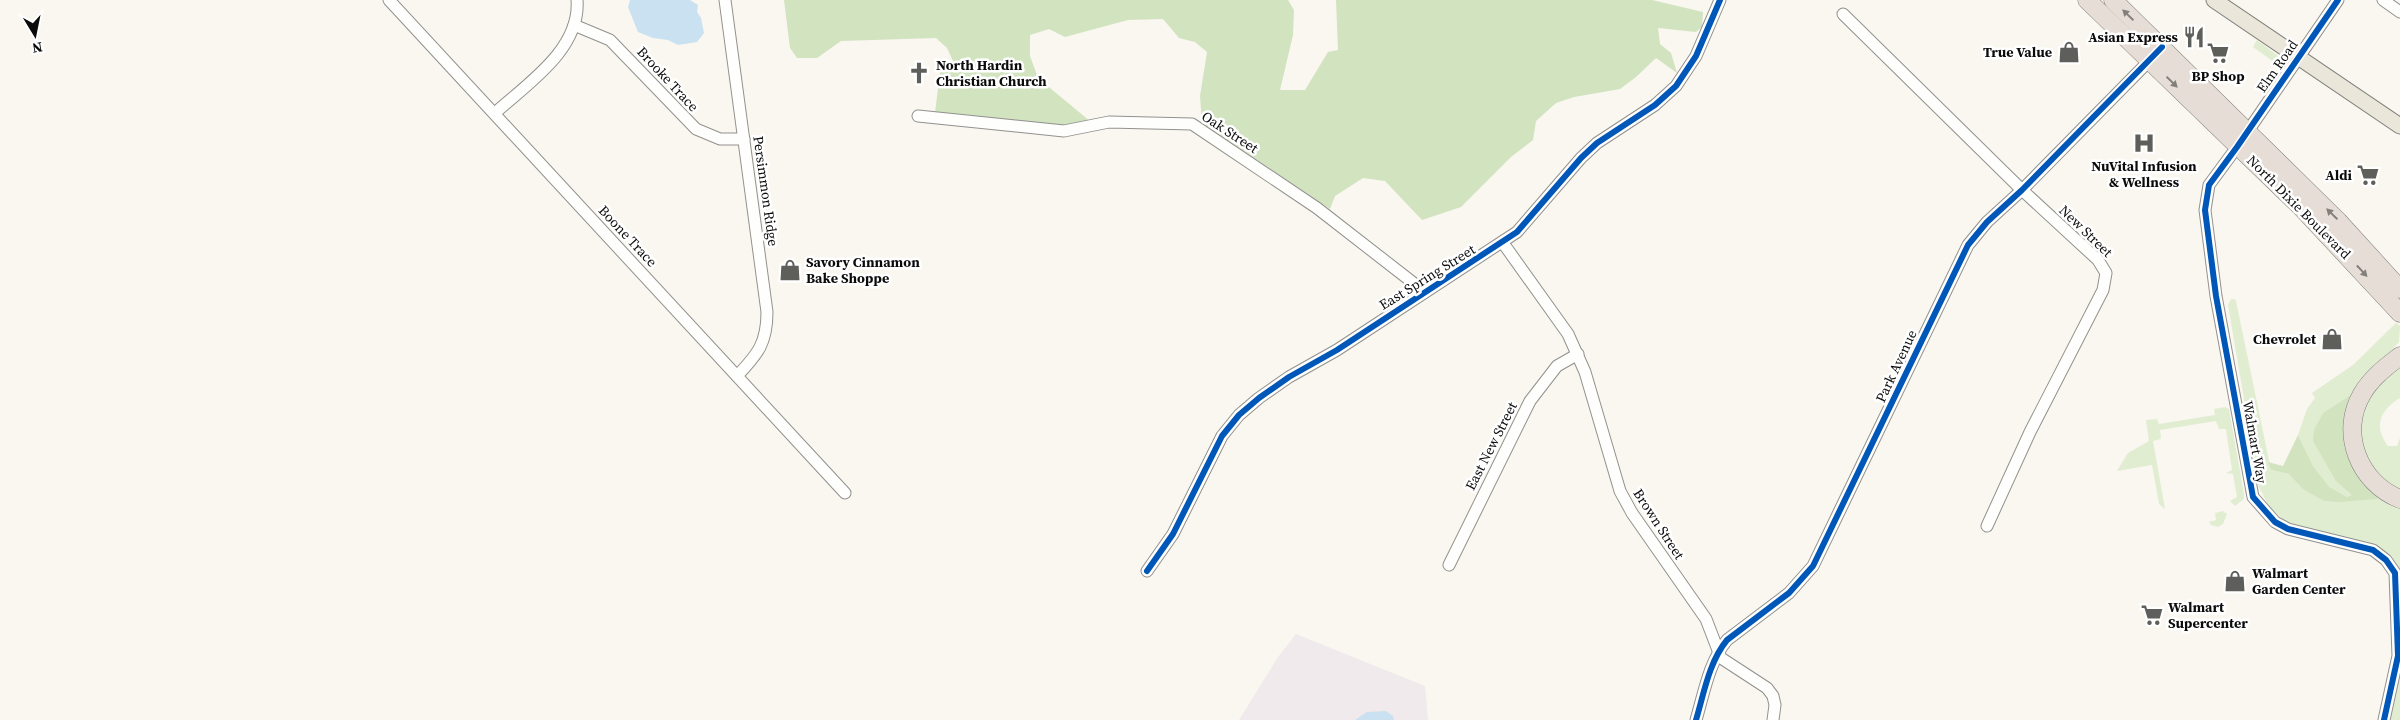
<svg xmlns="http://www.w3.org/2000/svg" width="2400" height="720" font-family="'Source Serif 4',serif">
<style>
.industrial{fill:#f0eaec}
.green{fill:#e1edd1}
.forest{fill:#d2e3c0}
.water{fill:#c9e1f0}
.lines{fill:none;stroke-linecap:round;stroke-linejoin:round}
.minor-casing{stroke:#92918e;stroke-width:13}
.major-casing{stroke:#7f7f7b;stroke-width:17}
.highway-casing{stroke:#7f7f7b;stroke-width:19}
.minor{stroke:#fefefd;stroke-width:11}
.major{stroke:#eae6d9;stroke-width:15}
.highway{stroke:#e6ded6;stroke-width:18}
.cycleway-casing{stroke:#fff;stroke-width:9}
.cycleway{stroke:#0057b8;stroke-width:6}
.oneway{fill:#837f7b}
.labels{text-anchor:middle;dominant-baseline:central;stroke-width:5;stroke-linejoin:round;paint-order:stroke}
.poi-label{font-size:14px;font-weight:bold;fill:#0b0b0b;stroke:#fff;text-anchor:end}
.street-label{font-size:14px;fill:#0b0b0b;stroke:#fff}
</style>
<rect width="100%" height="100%" fill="#f9f7ef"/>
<path class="industrial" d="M1296 634 1425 686 1428 720H1239L1278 657Z"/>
<g class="green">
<path d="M2257 40 2277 55 2279 64 2274 74 2278 65 2253 47Z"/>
<path d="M2231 299H2235L2236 301 2271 470 2289 474 2324 501 2381 495 2400 504V573L2392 556 2375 545 2294 526 2276 514 2267 503 2259 487 2228 305Z"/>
<path d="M2396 323 2400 326 2399 342 2365 380 2353 495 2347 497 2329 488 2313 466 2298 435 2307 409 2315 398 2312 393 2353 365Z"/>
<path d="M2400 359V398C2380 410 2373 426 2388 446H2397L2400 438V493L2372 471 2358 436 2364 400Z"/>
<path d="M2225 407 2229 409 2244 494V499L2235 506 2230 501 2237 497 2233 474 2226 473 2232 470 2226 429H2219L2216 421 2160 430 2161 439 2153 441 2165 509 2159 504 2152 465 2117 471 2128 453 2149 441 2146 420 2157 419 2159 424 2215 415 2214 409Z"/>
<path d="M2223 511 2227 514 2223 524 2218 527 2211 525 2209 522 2216 520 2215 513Z"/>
<path d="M2400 674V720H2390L2391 715Z"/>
</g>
<g class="forest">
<path d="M784 0H1288L1294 10 1293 35 1280 90H1305L1328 52 1338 50 1336 0H1652L1703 12 1702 27 1696 32 1658 28 1660 44 1671 53 1677 73 1656 58 1636 77 1620 89 1574 97 1556 103 1536 121 1533 140 1511 157 1461 207 1422 220 1385 181 1363 178 1335 196 1330 209 1202 123 1200 96 1207 52 1195 42 1179 38 1163 19 1128 20 1065 37 1049 29 1030 35V56L1038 78 1091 122 1063 127 935 113 940 72 953 61 947 48 936 38 841 41 817 58H797L790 48Z"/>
<path d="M2351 395 2354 398 2347 421 2381 495 2377 499 2339 502 2324 501 2303 489 2289 474 2271 470 2268 462 2283 466 2298 435 2313 466 2329 487 2347 497 2352 495 2336 481 2313 441 2314 430 2323 413Z"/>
</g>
<g class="water">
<path d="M630 0H690L698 5 697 12 701 18 704 33 697 42 678 45 668 40 653 38 638 32 628 7Z"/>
<path d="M1386 711 1393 716 1394 720H1355L1367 712Z"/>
</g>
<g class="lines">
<g class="minor-casing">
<g id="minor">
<path d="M389 0 845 493"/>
<path d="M725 0 767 312C767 343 758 354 737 376"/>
<path d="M2338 0 2237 147 2209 185 2205 210 2216 296 2253 497 2275 522 2288 529 2373 550 2386 560 2395 573 2398 656 2384 720"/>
<path d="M2383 0 2400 12"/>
<path d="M1843 14 2022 190 2098 260 2106 273 2103 290 2030 432 1987 526"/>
<path d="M574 25 610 40 696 129 720 139H744"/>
<path d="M495 113C527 84 581 49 577 0"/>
<path d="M918 116 1064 131 1109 122 1192 124 1317 208 1425 292"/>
<path d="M1503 243 1568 334 1585 372 1620 491 1632 513 1706 619 1721 658 1767 688 1773 696 1775 705 1773 720"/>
<path d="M1449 565 1530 401 1557 366 1578 354"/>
<path d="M1147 571 1173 534 1222 436 1239 415 1259 398 1289 377 1337 350 1517 232 1581 158 1597 143 1655 105 1676 86 1696 56 1720 0"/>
<path d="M1696 720C1704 693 1709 662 1727 640L1789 593 1813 566 1968 245 1987 222 2022 190 2154 56"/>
</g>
</g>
<g class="major-casing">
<path id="major" d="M2214 0 2400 126"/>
</g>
<g class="highway-casing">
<g id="highway">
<path d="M2087 0 2301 207 2400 313"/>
<path d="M2113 0 2338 221 2400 289"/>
<path d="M2400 356C2386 367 2371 378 2362 394 2339 433 2359 483 2400 499"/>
</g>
</g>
<use href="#minor" class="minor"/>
<use href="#major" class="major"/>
<use href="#highway" class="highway"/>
<g class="cycleway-casing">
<g id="cycleway">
<path d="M2338 0 2237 147 2209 185 2205 210 2216 296 2253 497 2275 522 2288 529 2373 550 2386 560 2395 573 2398 656 2384 720"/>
<path d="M1147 571 1173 534 1222 436 1239 415 1259 398 1289 377 1337 350 1517 232 1581 158 1597 143 1655 105 1676 86 1696 56 1720 0"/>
<path d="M1696 720C1704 693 1709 662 1727 640L1789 593 1813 566 1968 245 1987 222 2022 190 2162 47"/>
</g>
</g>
<use href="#cycleway" class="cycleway"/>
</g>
<defs><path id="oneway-solid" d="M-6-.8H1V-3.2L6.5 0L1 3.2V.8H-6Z" transform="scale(1.25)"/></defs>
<g class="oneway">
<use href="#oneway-solid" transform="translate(2128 15) rotate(-136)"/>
<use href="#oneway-solid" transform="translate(2172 82) rotate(44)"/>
<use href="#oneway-solid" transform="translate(2332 214) rotate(-136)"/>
<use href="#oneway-solid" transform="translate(2362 271) rotate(47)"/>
</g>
<defs>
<g id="restaurant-bare" transform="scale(1.725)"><path d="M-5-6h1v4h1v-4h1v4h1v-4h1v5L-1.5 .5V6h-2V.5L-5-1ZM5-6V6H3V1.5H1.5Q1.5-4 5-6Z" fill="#5e5e5b" stroke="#fff" stroke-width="2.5" paint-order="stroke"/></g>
<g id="shop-bare" transform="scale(1.725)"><path d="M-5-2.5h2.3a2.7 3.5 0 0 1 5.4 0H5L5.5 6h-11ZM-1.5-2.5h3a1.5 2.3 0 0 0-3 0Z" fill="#5e5e5b" stroke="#fff" stroke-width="2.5" paint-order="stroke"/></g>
<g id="supermarket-bare" transform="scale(1.725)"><path d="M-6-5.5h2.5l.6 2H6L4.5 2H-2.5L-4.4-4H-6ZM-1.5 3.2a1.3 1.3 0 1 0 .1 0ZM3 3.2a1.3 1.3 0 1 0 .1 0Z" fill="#5e5e5b" stroke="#fff" stroke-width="2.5" paint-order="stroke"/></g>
<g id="church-bare" transform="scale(1.725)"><path d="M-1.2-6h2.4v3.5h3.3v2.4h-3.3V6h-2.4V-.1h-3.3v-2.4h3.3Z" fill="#5e5e5b" stroke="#fff" stroke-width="2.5" paint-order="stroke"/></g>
<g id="hospital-bare" transform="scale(1.725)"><path d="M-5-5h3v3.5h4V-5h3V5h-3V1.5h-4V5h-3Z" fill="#5e5e5b" stroke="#fff" stroke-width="2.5" paint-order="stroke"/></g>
</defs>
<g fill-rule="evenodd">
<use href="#restaurant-bare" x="2194" y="37"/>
<use href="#shop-bare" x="2069" y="52"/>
<use href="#supermarket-bare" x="2218" y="53"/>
<use href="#church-bare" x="919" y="73"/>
<use href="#hospital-bare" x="2144" y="143"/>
<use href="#supermarket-bare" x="2368" y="175"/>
<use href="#shop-bare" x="790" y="270"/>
<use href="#shop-bare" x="2332" y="339"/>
<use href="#shop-bare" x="2235" y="581"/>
<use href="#supermarket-bare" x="2152" y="615"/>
</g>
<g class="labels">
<g class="poi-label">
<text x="2178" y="37">Asian Express</text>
<text x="2052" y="52">True Value</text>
<text x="936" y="65" text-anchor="start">North Hardin<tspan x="936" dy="16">Christian Church</tspan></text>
<text x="2218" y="76" text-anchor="middle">BP Shop</text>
<text x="2144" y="166" text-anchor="middle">NuVital Infusion<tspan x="2144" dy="16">&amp; Wellness</tspan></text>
<text x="2352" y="175">Aldi</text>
<text x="806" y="262" text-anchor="start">Savory Cinnamon<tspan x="806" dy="16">Bake Shoppe</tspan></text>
<text x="2316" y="339">Chevrolet</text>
<text x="2252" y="573" text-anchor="start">Walmart<tspan x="2252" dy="16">Garden Center</tspan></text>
<text x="2168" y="607" text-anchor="start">Walmart<tspan x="2168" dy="16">Supercenter</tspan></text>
</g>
<g class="street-label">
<text transform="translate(2277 66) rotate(-55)">Elm Road</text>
<text transform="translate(668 79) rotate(47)">Brooke Trace</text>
<text transform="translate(1230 132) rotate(33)">Oak Street</text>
<text transform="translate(766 191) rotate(82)">Persimmon Ridge</text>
<text transform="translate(2299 207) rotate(45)">North Dixie Boulevard</text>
<text transform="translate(2086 231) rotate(44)">New Street</text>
<text transform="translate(628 236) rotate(47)">Boone Trace</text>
<text transform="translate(1427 277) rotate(-32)">East Spring Street</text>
<text transform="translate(1896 366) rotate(-65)">Park Avenue</text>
<text transform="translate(2255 442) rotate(80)">Walmart Way</text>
<text transform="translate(1491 446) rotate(-63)">East New Street</text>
<text transform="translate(1659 524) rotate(57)">Brown Street</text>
</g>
</g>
<g transform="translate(35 35) rotate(170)" stroke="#ffffff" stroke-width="4" paint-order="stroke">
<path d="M0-4L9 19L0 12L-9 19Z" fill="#0b0b0b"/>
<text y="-8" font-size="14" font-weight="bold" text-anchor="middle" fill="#0b0b0b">N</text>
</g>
</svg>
